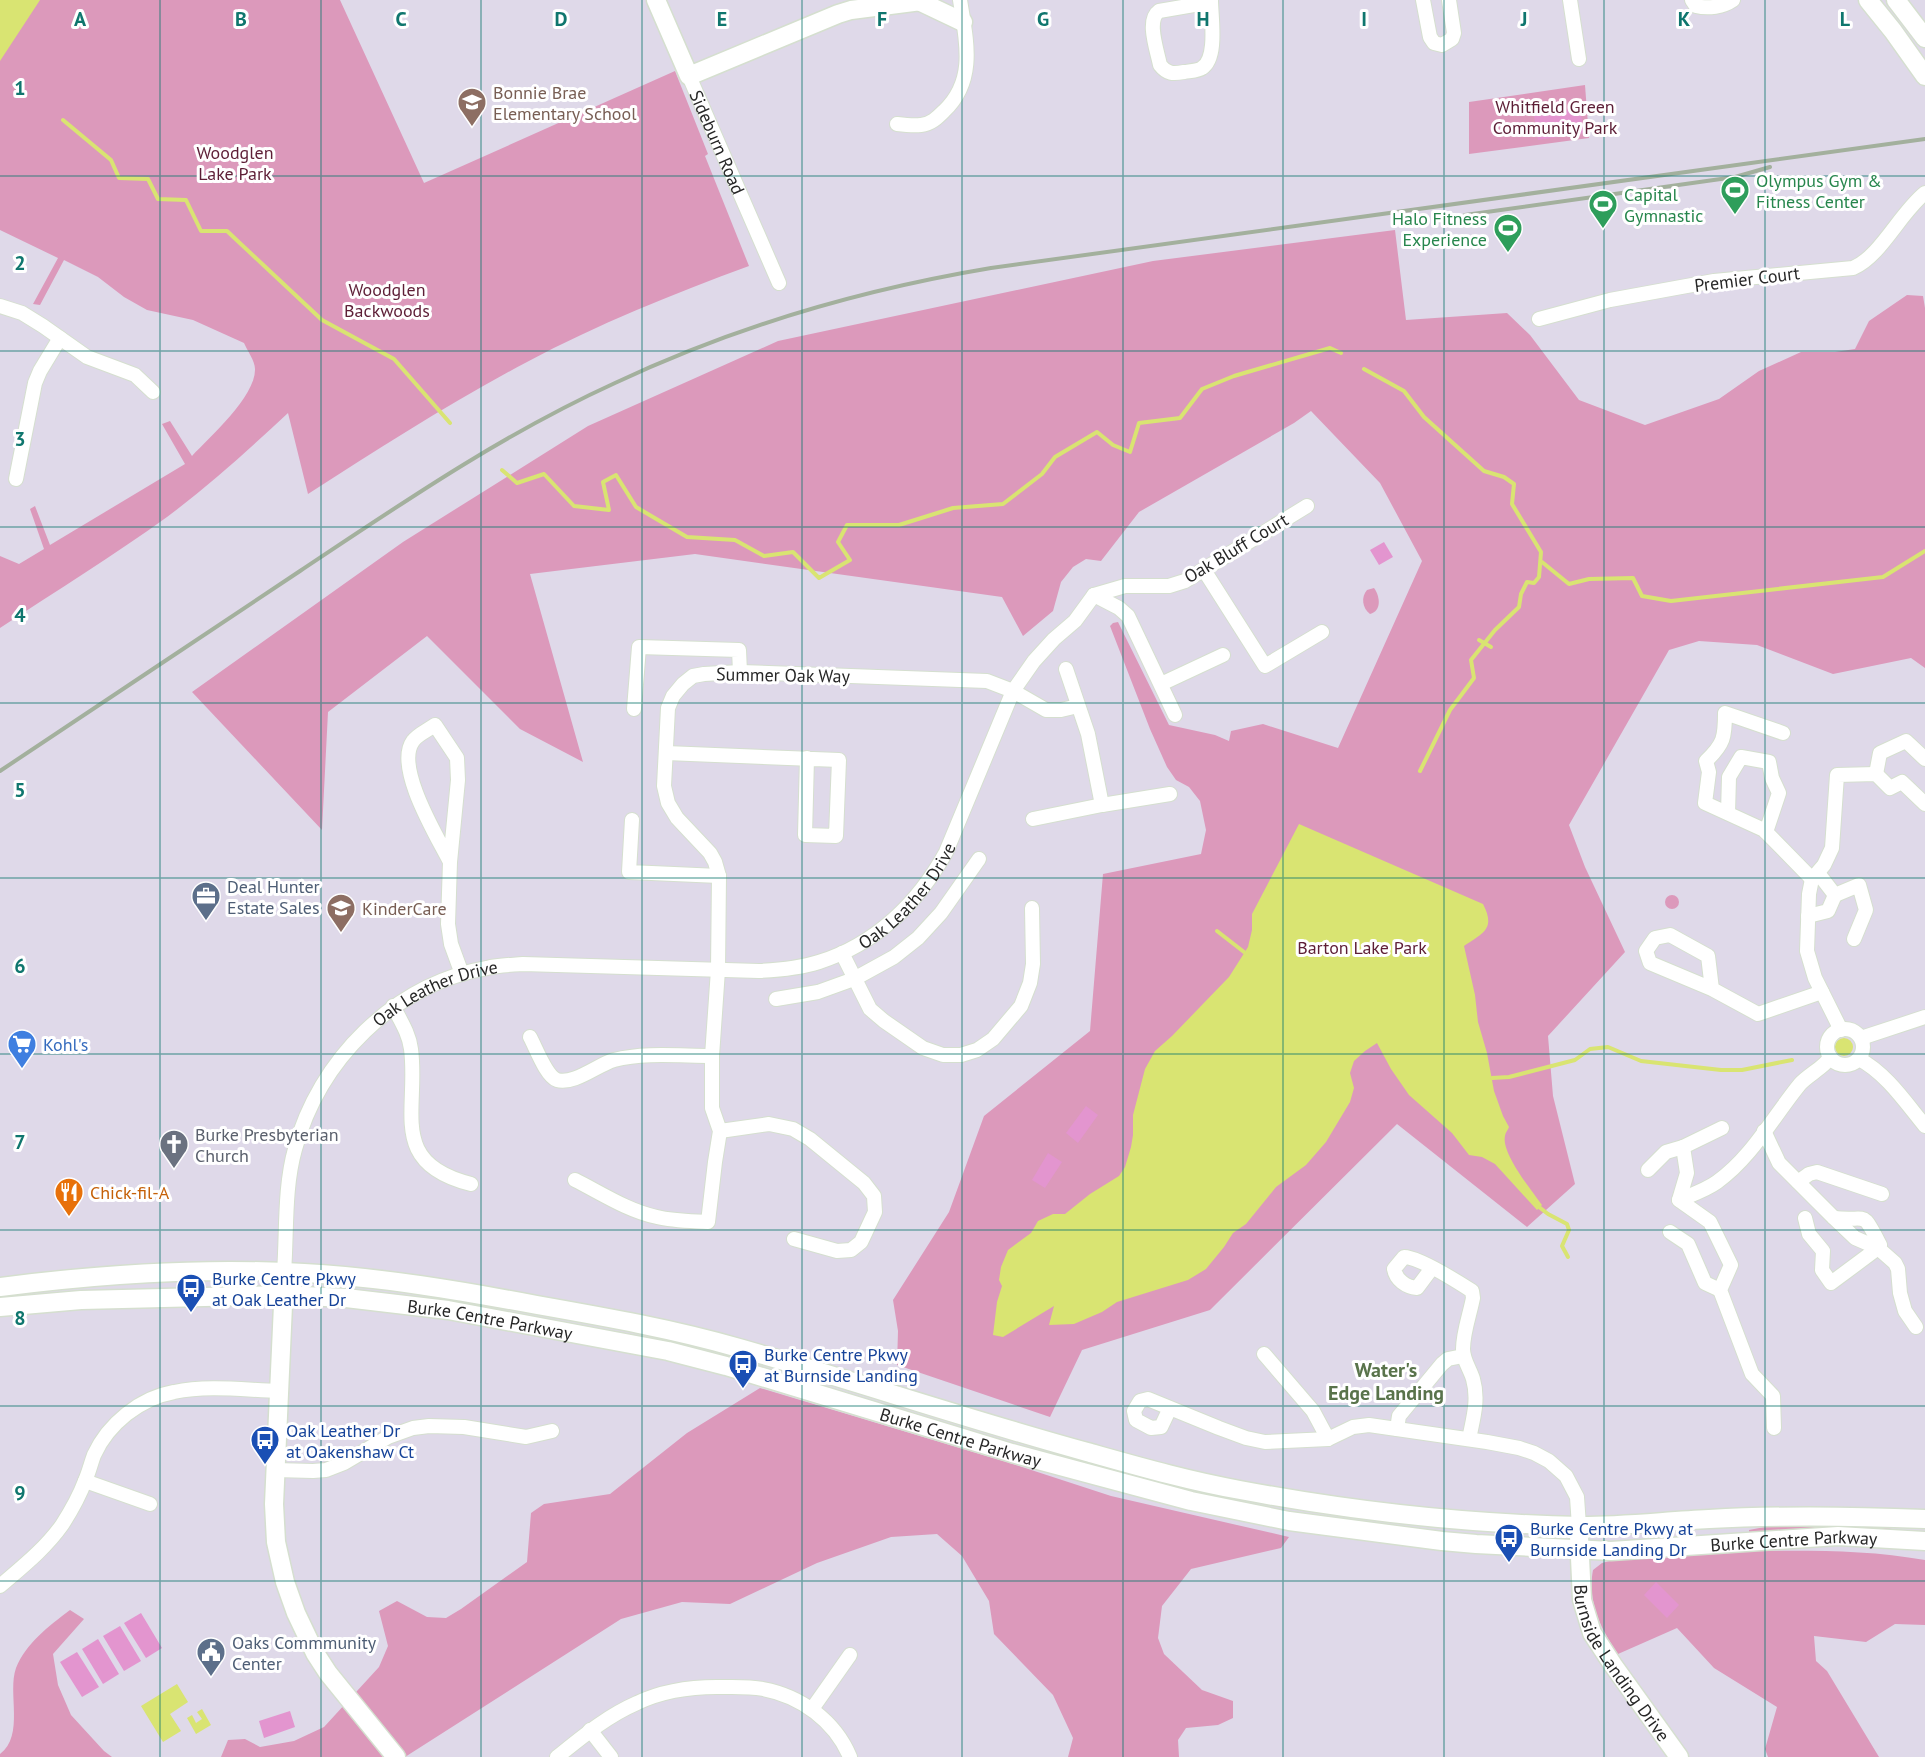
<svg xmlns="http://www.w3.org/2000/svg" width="1925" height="1757" font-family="'PT Sans',sans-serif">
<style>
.green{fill:#dc99bb}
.pitch{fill:#e395cf}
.water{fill:#d9e472}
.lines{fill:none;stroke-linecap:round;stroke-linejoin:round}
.stream{stroke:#d9e472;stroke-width:4}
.street-casing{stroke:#d5dfcf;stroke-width:16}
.secondary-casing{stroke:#d5dfcf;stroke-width:21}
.street{stroke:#fff;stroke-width:14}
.secondary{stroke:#fff;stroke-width:18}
.rail{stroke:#a3b09d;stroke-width:4}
.grid{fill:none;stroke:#0f766e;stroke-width:1.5;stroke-opacity:0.55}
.labels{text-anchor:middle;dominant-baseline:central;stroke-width:6;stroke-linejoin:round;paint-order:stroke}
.education-label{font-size:18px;fill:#785e54;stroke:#fff;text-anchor:start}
.park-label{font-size:18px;fill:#5d1e36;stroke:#fff}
.street-label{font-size:18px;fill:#272727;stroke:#fff}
.leisure-label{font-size:18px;fill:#27864d;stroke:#fff;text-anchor:start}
.service-label{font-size:18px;fill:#4e5e75;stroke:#fff;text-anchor:start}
.shop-label{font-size:18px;fill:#366cbe;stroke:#fff;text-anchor:start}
.worship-label{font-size:18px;fill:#5b616d;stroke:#fff;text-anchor:start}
.food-label{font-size:18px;fill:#c56008;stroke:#fff;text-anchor:start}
.transit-label{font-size:18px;fill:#164399;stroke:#fff;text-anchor:start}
.neighbourhood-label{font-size:20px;font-weight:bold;fill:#59734b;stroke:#fff}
.grid-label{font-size:20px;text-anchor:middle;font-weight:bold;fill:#0f766e;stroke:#fff;stroke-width:6;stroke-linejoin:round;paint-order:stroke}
</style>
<rect width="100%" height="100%" fill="#dfd9e9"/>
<g class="green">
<path d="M0 0H340L424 183 675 71 708 154 705 156 749 266C673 294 598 324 527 362 451 402 380 448 308 494L288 413C249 449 210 485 167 517 113 556 56 591 0 628V556L19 564 44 549 30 509 35 506 50 545 185 464 162 424 170 421 192 456C210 437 256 396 255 369 255 361 247 350 244 343L193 320 147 310 124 297 98 277 64 260 40 305 33 304 58 258 0 230Z"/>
<path d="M1585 85 1589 138 1469 154V102Z"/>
<path d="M1395 230 1406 320 1507 313 1530 335 1579 400 1645 425 1719 399 1759 371 1801 352H1835L1855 349 1869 321 1907 295 1923 296 1925 308V668L1911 658 1833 674 1757 645 1699 641 1669 650 1569 825 1585 867 1625 952 1548 1036 1553 1096 1575 1184 1527 1227 1397 1124 1210 1310 1082 1350 1050 1417 897 1365 898 1331 893 1300 949 1212 984 1116 1090 1031 1103 874 1201 854 1206 830 1200 801 1189 787 1176 780 1167 767 1150 729 1110 626 1113 623 1118 622 1169 725 1215 735 1229 741 1231 731 1263 724 1338 748 1422 561 1380 483 1311 411 1294 423 1139 512 1101 561 1086 559 1073 567 1061 582 1053 611 1023 636 1002 597 695 554 530 574 583 762 520 729 427 636 328 712 322 830 192 692 403 542 588 426 778 341 1153 261Z"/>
<path d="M1374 588C1380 596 1382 611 1370 614 1362 608 1361 597 1367 590Z"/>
<circle cx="1672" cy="902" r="7"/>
<path d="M760 1388 1013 1464 1111 1496 1289 1537 1281 1548 1191 1569 1162 1606 1158 1638 1164 1654 1202 1690 1233 1701V1718L1218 1725 1186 1728 1178 1740 1179 1757H1068L1073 1738 1053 1695 994 1634 989 1601 962 1556 937 1534 891 1537 817 1563 730 1604 682 1602 621 1619 405 1757H221L228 1740 245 1739 260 1747 294 1741 324 1727 379 1667 388 1646 379 1611 397 1601 427 1617 446 1618 461 1609 527 1562 531 1513 544 1504 610 1494 687 1433Z"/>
<path d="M1775 1525H1892V1528L1868 1531 1803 1530 1749 1532V1530Z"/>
<path d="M1726 1551C1792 1551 1859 1548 1925 1560V1625L1895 1624 1866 1642 1814 1636 1816 1661 1827 1671 1879 1757H1768L1765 1749 1777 1707 1714 1668 1677 1628 1618 1654C1601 1629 1587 1602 1593 1570L1602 1563 1617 1559Z"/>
<path d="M70 1610 84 1619 53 1654 58 1685 71 1715 104 1751 112 1757H0V1754C25 1735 7 1693 16 1668 26 1643 49 1626 70 1610Z"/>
</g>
<g class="pitch">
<path d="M1580 108 1584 133 1538 140 1534 115Z"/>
<path d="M1384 542 1393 557 1379 565 1370 550Z"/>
<path d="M1086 1106 1098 1115 1078 1143 1066 1133Z"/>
<path d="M1048 1153 1062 1162 1045 1188 1032 1180Z"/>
<path d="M1656 1582 1679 1605 1667 1618 1644 1595Z"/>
<path d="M141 1613 162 1648 146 1658 124 1623Z"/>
<path d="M120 1626 141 1661 124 1671 103 1636Z"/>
<path d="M98 1639 119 1674 103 1684 82 1649Z"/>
<path d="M77 1652 99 1687 82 1697 60 1662Z"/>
<path d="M290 1711 295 1727 264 1738 259 1721Z"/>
</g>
<g class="water">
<path d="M0 0H40L0 61Z"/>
<path d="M1299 824 1483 904C1496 929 1483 933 1464 946L1475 995 1478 1022 1487 1053 1494 1091 1503 1116 1509 1127C1508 1130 1505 1133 1505 1136 1501 1153 1532 1191 1542 1205L1537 1210 1495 1164 1482 1157 1469 1155 1452 1133 1409 1095 1391 1069 1377 1043 1365 1051 1354 1061 1350 1073 1354 1088 1350 1102 1326 1142 1306 1165 1276 1187 1246 1224 1233 1233 1224 1247 1206 1269 1188 1280 1117 1302 1102 1312 1074 1324 1049 1325 1054 1306 1003 1337 993 1335 997 1302 1002 1286 999 1280 1001 1267 1008 1250 1031 1233 1038 1221 1053 1214H1065L1090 1194 1119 1176 1125 1167 1131 1147 1133 1135V1115L1145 1069 1155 1051 1172 1036 1229 977 1248 947 1252 930V914Z"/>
<circle cx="1844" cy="1047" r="9"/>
<path d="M177 1684 188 1702 170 1714 181 1731 163 1742 141 1706Z"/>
<path d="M202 1709 211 1725 196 1734 187 1718 192 1715 196 1723 202 1719 197 1712Z"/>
</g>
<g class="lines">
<g class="stream">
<path d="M63 120 111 160 119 178 148 179 158 199 186 200 201 231H227L322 320 394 359 450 423"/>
<path d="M1364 369 1404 391 1424 417 1484 471 1504 477 1514 484 1512 504 1541 552 1539 577 1534 583 1527 582 1521 594 1519 607 1495 630 1471 660 1474 678 1450 710 1420 771"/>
<path d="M502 470 517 483 544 474 574 506 609 510 603 482 616 475 636 507 687 537 735 540 764 556 793 552 819 578 850 560 838 542 847 525H899L953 508 1003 504 1042 474 1055 457 1097 432 1113 445 1130 452 1139 423 1180 418 1202 389 1234 376 1330 348 1341 353"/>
<path d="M1542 562 1569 584 1589 579 1633 578 1642 596 1671 601 1883 577 1925 551"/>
<path d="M1479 640 1491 647"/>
<path d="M1217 931 1244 952"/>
<path d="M1492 1078 1509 1077 1575 1060 1590 1049 1608 1047 1641 1061 1721 1070H1742L1792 1060"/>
<path d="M1539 1207 1548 1214 1567 1224 1569 1230 1562 1246 1568 1257"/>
</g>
<g class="street-casing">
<g id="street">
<path d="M1423 0 1430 37 1434 43 1442 45 1452 39 1454 33 1449 0"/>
<path d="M1570 0 1579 59"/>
<path d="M1692 0 1696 6C1708 9 1723 7 1733 0"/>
<path d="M1211 2 1159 11C1146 20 1157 50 1160 65 1167 74 1173 74 1184 72 1190 71 1198 71 1202 68 1218 58 1211 17 1211 0"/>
<path id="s1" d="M689 76 779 283"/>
<path d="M897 124C905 125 913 126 921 125 931 124 937 118 944 111 977 80 966 39 960 0"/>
<path d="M0 306 22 313 43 326 87 357 135 375 153 392"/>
<path d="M1539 319 1610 300 1714 281 1853 268C1880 257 1900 213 1925 193"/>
<path d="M16 479 35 383 40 371 60 338"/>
<path d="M1204 570 1265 666 1322 632"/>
<path d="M1094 595 1125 586H1169L1185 581 1307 506"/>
<path d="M1094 595 1119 608 1128 616 1175 715"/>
<path d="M1066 669 1088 734 1102 805"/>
<path d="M1161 684 1223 655"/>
<path d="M634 709 639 647 739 650 740 672"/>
<path d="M1783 733 1725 713C1725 737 1724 744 1706 761L1709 772 1705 803 1764 830 1812 879"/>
<path d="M666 753 839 760 836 836 805 835 807 758"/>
<path d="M1876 774 1880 753 1906 741 1925 759"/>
<path d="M1728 813 1729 777 1741 757 1769 762 1772 778 1779 793 1766 832"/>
<path d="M1033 819 1102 805 1170 794"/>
<path d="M632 820 629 872 719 876"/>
<path d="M450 862C438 838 394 767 413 741 417 735 428 730 435 725L457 758 458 780 450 862 448 924 451 944 462 974"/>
<path d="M1818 873 1835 895 1859 885 1866 910 1854 939"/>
<path d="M1808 916 1828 911 1835 895"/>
<path d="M842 953 870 1009 884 1021 923 1048 943 1055H961L977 1050 993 1039 1021 1006 1030 983 1033 964 1032 908"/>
<path d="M1712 989 1650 963 1646 951 1655 938 1670 935 1708 956 1712 989 1758 1014 1822 992"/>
<path d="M776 999 818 992 854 979 894 957 918 938 941 913 979 859"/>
<path d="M393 1006C400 1020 409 1033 411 1049 419 1110 387 1163 471 1184"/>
<circle cx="1845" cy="1047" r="18"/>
<path d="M1841 1030 1815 978 1807 951 1809 894 1812 879 1824 865 1832 848 1837 775 1876 774 1890 788 1902 782 1925 804"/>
<path d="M530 1037C536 1048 546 1076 557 1080 574 1085 597 1065 614 1060 645 1052 680 1056 712 1056"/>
<path d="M1861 1038 1925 1017"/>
<path d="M1859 1059C1886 1073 1906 1103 1925 1126"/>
<path d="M720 1131 769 1124 793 1129 810 1139 864 1183 874 1196 875 1212 861 1242 851 1250 837 1251 794 1239"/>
<path d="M1764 1131 1779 1163 1834 1218 1855 1238 1878 1248 1895 1263 1898 1269 1900 1293 1905 1311 1916 1327"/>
<path d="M1648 1170 1666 1152 1683 1147"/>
<path d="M575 1180C601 1193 628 1211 657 1217 673 1221 691 1221 708 1222L715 1162 720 1131 712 1108V1056L718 970 719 876 715 862 710 853 677 818 668 803 664 786 668 708 673 696 683 684 693 676 704 674 740 672 987 681 1013 691 1046 710H1061L1078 706"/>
<path d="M1798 1182 1809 1174 1817 1172 1882 1194"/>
<path d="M1679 1200 1687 1173 1683 1147 1722 1128"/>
<path d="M1805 1218 1809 1234 1823 1251 1822 1270 1831 1283 1878 1248"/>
<path d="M1834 1218C1869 1222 1861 1208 1880 1245L1878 1248"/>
<path d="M1670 1232 1688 1244 1705 1283 1720 1290"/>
<path d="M1432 1268 1417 1288C1406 1287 1396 1280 1394 1269L1404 1257C1419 1257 1458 1282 1472 1291L1473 1298C1470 1314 1463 1332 1463 1349 1463 1360 1470 1369 1473 1379 1479 1400 1473 1419 1469 1439"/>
<path id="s2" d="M284 1272C287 1232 284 1188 295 1149 319 1060 394 984 487 968 498 965 511 965 523 964L759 971C779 970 800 968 819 962 876 944 918 903 946 852L1013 691 1034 661 1054 639 1075 621 1094 595"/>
<path d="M1264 1354 1313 1411 1328 1439"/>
<path d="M1170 1408 1161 1427 1151 1428 1136 1420 1134 1411 1140 1401 1148 1399 1219 1428 1246 1438 1265 1442 1328 1439 1353 1427 1369 1425 1487 1442 1519 1448 1534 1453 1549 1461 1566 1476 1577 1497 1579 1526"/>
<path d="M1774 1428 1773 1396 1752 1374 1720 1290 1731 1265 1710 1222 1679 1200C1691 1195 1706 1190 1717 1182 1752 1157 1773 1117 1800 1084 1808 1075 1826 1066 1830 1057"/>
<path d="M1397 1429 1399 1416 1442 1364 1448 1359 1463 1356"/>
<path d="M275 1470 313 1471 326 1470 344 1463 388 1437 413 1428 429 1426 464 1427 526 1437 552 1431"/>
<path d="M85 1481 150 1504"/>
<path d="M0 1586C22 1567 45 1549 62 1525 71 1511 79 1497 85 1481 89 1472 91 1463 94 1455 108 1424 140 1398 174 1392 208 1385 244 1390 278 1391"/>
<path d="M812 1709 850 1655"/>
<path d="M590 1730 611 1757"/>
<path d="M557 1757C582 1737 607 1716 637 1703 662 1691 690 1687 717 1687 732 1687 748 1686 763 1689 801 1696 835 1721 850 1757"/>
</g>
</g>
<g class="secondary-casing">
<g id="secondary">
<path d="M656 0 689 76 838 14 851 10 929 0"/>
<path d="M1868 0 1893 31 1925 76"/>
<path d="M1896 0 1925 38"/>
<path d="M921 2 963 22"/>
<path d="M284 1283 274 1504 276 1542 285 1582 296 1613 315 1653 328 1673 396 1757"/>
<path d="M0 1287C100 1274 202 1267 304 1273 380 1277 462 1291 537 1305 605 1317 673 1329 739 1348 855 1381 970 1420 1087 1452 1137 1466 1189 1481 1240 1490 1352 1511 1467 1524 1581 1526 1624 1526 1666 1521 1709 1519 1781 1515 1853 1516 1925 1519"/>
<path id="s3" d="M0 1307 81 1300 283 1295 346 1298 448 1310 668 1351 726 1366 1012 1453 1191 1501 1289 1521 1442 1541 1476 1544 1611 1551 1838 1536 1925 1541"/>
<path id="s4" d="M1579 1536 1582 1600 1592 1633 1613 1665 1679 1757"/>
</g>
</g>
<use href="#street" class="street"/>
<use href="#secondary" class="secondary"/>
<g class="rail">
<path d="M1465 215 1735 177 1770 167"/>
<path d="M0 771C100 704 200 638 300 571 402 503 503 434 615 383 736 326 859 290 991 268L1925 139"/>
</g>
</g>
<path class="grid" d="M160 0V1757M321 0V1757M481 0V1757M642 0V1757M802 0V1757M962 0V1757M1123 0V1757M1283 0V1757M1444 0V1757M1604 0V1757M1765 0V1757M0 176H1925M0 351H1925M0 527H1925M0 703H1925M0 878H1925M0 1054H1925M0 1230H1925M0 1406H1925M0 1581H1925"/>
<defs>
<g id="school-pin" transform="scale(1.5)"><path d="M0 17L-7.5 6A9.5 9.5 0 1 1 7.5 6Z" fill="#8d6e63" stroke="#fff"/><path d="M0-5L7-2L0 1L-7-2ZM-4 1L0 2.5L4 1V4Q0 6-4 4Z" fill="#fff"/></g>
<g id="stadium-pin" transform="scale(1.5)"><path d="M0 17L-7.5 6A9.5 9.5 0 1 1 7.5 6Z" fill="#2e9e5b" stroke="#fff"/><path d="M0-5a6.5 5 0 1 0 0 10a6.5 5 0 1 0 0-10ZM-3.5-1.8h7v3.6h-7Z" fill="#fff"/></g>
<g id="office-pin" transform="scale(1.5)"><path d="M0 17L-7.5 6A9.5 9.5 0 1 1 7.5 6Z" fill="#5c6f8a" stroke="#fff"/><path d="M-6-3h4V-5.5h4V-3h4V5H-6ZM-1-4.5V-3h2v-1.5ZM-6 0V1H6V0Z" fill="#fff"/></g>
<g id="supermarket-pin" transform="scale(1.5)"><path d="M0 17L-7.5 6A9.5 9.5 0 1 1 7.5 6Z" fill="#3f7fe0" stroke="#fff"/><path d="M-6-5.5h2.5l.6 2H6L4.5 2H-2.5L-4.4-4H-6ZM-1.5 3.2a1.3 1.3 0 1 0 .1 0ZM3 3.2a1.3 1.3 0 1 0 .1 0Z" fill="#fff"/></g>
<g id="church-pin" transform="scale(1.5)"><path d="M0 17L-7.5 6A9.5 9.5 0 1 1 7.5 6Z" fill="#6b7280" stroke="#fff"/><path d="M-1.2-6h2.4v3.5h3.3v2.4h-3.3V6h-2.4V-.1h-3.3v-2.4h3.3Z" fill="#fff"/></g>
<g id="restaurant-pin" transform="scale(1.5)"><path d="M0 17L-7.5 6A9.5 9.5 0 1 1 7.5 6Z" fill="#e8710a" stroke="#fff"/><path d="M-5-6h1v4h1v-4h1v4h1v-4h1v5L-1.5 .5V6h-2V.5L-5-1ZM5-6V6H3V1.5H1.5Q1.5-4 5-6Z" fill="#fff"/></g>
<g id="bus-pin" transform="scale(1.5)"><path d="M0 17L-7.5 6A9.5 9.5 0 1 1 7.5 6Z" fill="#1a4fb4" stroke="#fff"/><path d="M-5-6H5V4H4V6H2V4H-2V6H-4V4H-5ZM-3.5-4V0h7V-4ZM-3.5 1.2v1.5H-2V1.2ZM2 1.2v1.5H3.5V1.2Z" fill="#fff"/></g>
<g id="civic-pin" transform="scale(1.5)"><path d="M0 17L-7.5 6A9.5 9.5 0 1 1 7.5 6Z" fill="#5c6f8a" stroke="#fff"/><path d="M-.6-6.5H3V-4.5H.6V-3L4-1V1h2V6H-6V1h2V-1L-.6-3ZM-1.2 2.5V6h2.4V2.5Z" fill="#fff"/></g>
</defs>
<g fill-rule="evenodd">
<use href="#school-pin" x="472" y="102"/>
<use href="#stadium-pin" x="1735" y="190"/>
<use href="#stadium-pin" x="1603" y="204"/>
<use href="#stadium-pin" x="1508" y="228"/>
<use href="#office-pin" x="206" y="896"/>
<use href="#school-pin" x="341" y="908"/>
<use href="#supermarket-pin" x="22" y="1044"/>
<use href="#church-pin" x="174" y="1144"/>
<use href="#restaurant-pin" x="69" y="1192"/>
<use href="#bus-pin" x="191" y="1288"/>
<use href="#bus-pin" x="743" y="1364"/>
<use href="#bus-pin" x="265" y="1440"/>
<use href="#bus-pin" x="1509" y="1538"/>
<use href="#civic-pin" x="211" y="1652"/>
</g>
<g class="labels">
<g class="education-label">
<text x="493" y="92">Bonnie Brae<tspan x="493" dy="21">Elementary School</tspan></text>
<text x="362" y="908">KinderCare</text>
</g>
<g class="park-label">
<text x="1555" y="106">Whitfield Green<tspan x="1555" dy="21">Community Park</tspan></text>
<text x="235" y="152">Woodglen<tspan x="235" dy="21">Lake Park</tspan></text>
<text x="387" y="289">Woodglen<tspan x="387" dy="21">Backwoods</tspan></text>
<text x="1362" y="947">Barton Lake Park</text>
</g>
<g class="street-label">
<text stroke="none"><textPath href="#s1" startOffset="72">Sideburn Road</textPath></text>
<text transform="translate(1747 279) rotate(-7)">Premier Court</text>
<text transform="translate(1236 548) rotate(-31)">Oak Bluff Court</text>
<text transform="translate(783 675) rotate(1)">Summer Oak Way</text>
<text stroke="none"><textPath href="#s2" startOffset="848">Oak Leather Drive</textPath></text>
<text stroke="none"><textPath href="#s2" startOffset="344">Oak Leather Drive</textPath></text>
<text stroke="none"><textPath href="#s3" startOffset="492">Burke Centre Parkway</textPath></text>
<text stroke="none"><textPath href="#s3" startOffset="978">Burke Centre Parkway</textPath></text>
<text stroke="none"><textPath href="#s3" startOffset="1824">Burke Centre Parkway</textPath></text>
<text stroke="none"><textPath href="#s4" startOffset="138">Burnside Landing Drive</textPath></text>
</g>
<g class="leisure-label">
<text x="1756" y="180">Olympus Gym &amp;<tspan x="1756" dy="21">Fitness Center</tspan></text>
<text x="1624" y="194">Capital<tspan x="1624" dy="21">Gymnastic</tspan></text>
<text x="1487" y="218" text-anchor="end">Halo Fitness<tspan x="1487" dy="21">Experience</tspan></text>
</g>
<g class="service-label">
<text x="227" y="886">Deal Hunter<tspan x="227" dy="21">Estate Sales</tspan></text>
<text x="232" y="1642">Oaks Commmunity<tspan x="232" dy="21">Center</tspan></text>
</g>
<g class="shop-label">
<text x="43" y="1044">Kohl's</text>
</g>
<g class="worship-label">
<text x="195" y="1134">Burke Presbyterian<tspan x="195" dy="21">Church</tspan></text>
</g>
<g class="food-label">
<text x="90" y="1192">Chick-fil-A</text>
</g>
<g class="transit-label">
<text x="212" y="1278">Burke Centre Pkwy<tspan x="212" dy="21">at Oak Leather Dr</tspan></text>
<text x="764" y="1354">Burke Centre Pkwy<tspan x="764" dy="21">at Burnside Landing</tspan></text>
<text x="286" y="1430">Oak Leather Dr<tspan x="286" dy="21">at Oakenshaw Ct</tspan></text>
<text x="1530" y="1528">Burke Centre Pkwy at<tspan x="1530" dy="21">Burnside Landing Dr</tspan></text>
</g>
<g class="neighbourhood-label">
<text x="1386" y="1370">Water's<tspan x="1386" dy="23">Edge Landing</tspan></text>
</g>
</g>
<g class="grid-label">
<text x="80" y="26">A</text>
<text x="241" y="26">B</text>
<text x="401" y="26">C</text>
<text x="561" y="26">D</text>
<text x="722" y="26">E</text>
<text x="882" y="26">F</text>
<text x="1043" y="26">G</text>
<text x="1203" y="26">H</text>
<text x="1364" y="26">I</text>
<text x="1524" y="26">J</text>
<text x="1684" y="26">K</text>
<text x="1845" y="26">L</text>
<text x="20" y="95">1</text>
<text x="20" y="270">2</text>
<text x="20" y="446">3</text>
<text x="20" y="622">4</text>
<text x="20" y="797">5</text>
<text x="20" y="973">6</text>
<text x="20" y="1149">7</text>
<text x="20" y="1325">8</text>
<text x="20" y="1500">9</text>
</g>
</svg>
